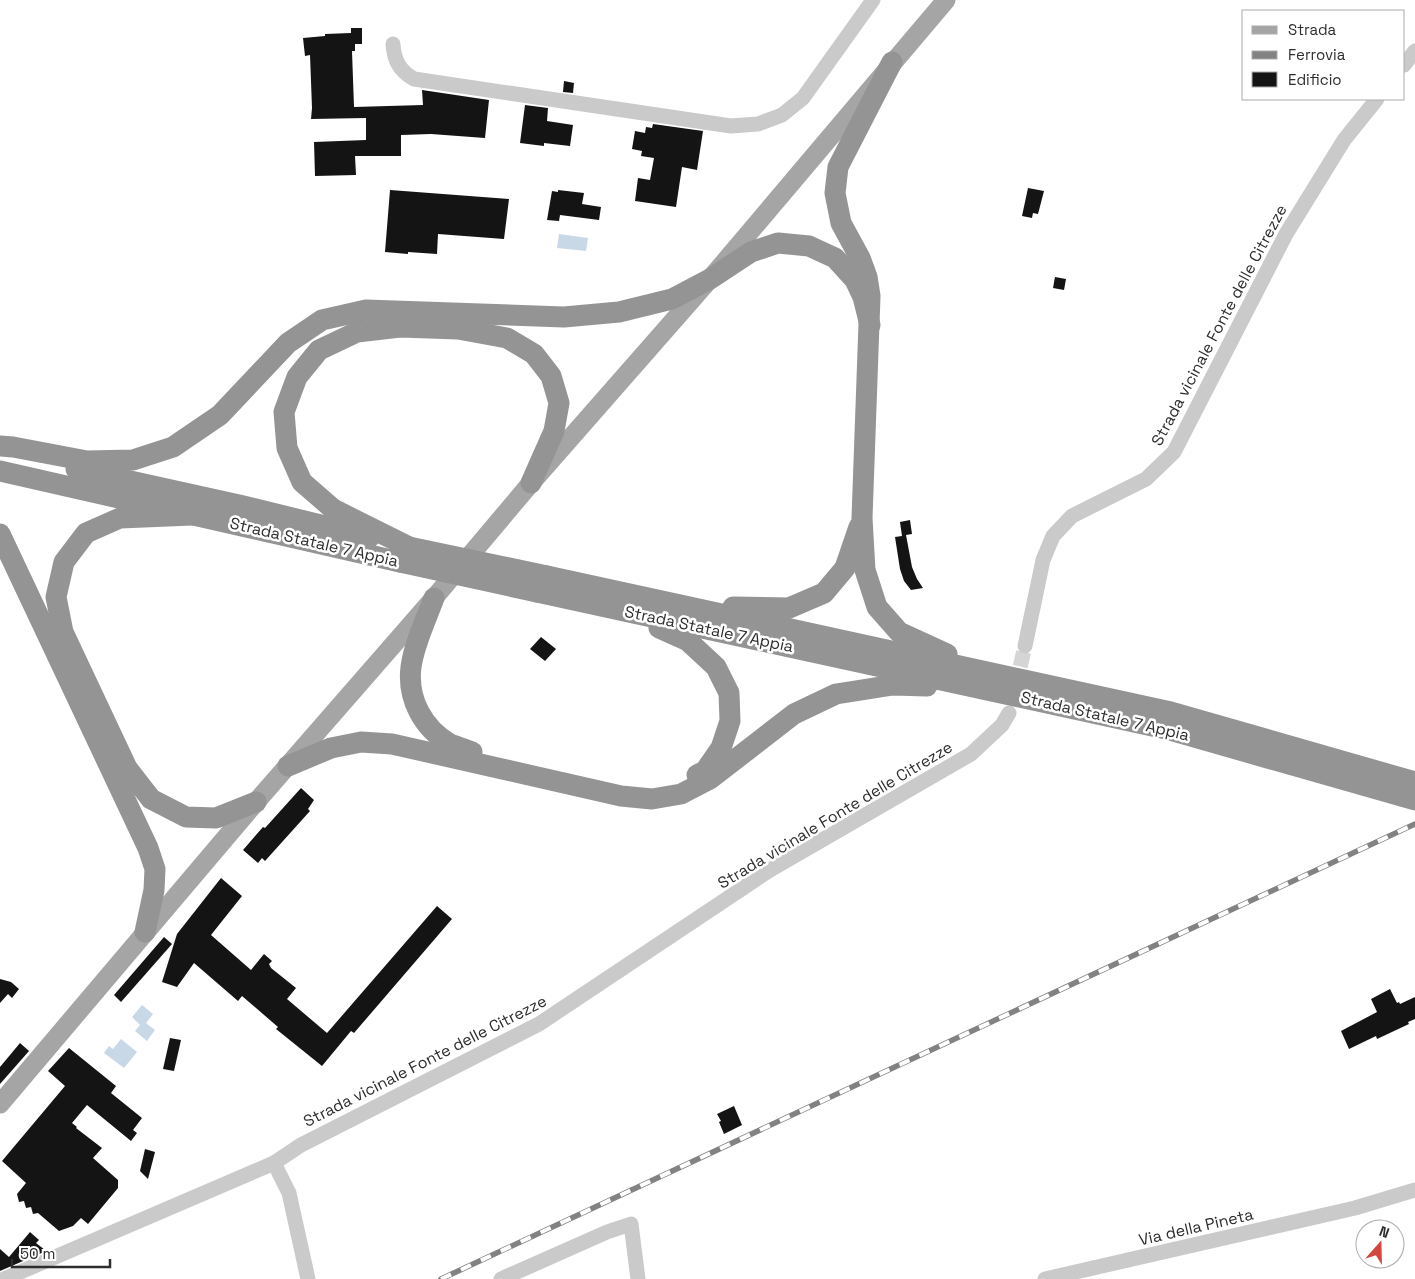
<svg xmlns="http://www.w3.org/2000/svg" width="1415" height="1279" font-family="'Space Grotesk',sans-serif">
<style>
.water{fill:#c9d8e7}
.building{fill:#141414}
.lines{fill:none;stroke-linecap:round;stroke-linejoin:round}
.minor-tunnel{stroke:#d5d5d5;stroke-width:15;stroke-dasharray:15 8;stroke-linecap:butt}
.minor{stroke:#cacaca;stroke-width:15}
.major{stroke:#a5a5a5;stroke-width:19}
.highway{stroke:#949494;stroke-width:21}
.rail-casing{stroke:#828282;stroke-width:5.5}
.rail{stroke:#fff;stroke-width:4;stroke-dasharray:11;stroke-linecap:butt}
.highway-bridge{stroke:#949494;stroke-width:21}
.labels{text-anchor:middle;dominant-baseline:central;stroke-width:5;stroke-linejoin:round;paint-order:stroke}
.street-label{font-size:16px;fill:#2d2d2d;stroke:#fff}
</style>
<rect width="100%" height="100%" fill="#fff"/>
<g class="water">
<path d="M559 234 588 238 586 251 557 248Z"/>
<path d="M142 1005 153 1014 146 1023 155 1030 147 1041 135 1031 140 1025 132 1017Z"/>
<path d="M121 1039 137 1052 124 1068 104 1053 109 1046 113 1049Z"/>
</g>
<g class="building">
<path d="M351 28H362V44H355V51H352L354 107 423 105 422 90 489 100 485 138 431 134 401 135V156H355L356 175 315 176 314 142 366 140V118L311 119 312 108 310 55 305 56 303 38 325 36V34L351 33Z"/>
<path d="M564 81 574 83 573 93 563 92Z"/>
<path d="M525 105 548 108 547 121 573 125 570 146 544 143V146L520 143Z"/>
<path d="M653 124 703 131 697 170 682 167 676 207 635 201 638 178 650 180 654 158 641 156 642 151 632 149 635 131 645 133 646 127 652 128Z"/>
<path d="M1028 188 1044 191 1038 214 1033 213 1032 218 1022 216Z"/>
<path d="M390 190 509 199 504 239 438 234 437 254 408 252V254L385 252Z"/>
<path d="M558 190 584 193 582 204 601 207 599 220 560 215 559 221 547 220 552 191 558 192Z"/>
<path d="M1055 277 1066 279 1064 290 1053 288Z"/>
<path d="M910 520 912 534 906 535 912 567 917 579 923 588 911 590 904 581 900 569 895 537 902 536 900 522Z"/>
<path d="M541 637 556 649 545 661 530 649Z"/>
<path d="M301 788 314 800 308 809 310 811 265 861 262 858 258 863 243 850 263 827 265 828Z"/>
<path d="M221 878 242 896 211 935 251 970 264 954 272 961 269 964 271 968 296 988 287 999 327 1033 437 906 452 919 354 1033 351 1031 322 1066 276 1029 278 1027 242 996 238 1001 194 963 177 987 162 982 177 934Z"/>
<path d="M164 937 172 944 121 1002 114 995Z"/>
<path d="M0 979 11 982 19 989 12 998 8 994 0 1003Z"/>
<path d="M1390 989 1397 1003 1399 1002 1400 1004 1415 997V1019L1408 1022 1409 1024 1377 1039 1376 1036 1349 1049 1341 1031 1377 1012 1371 999Z"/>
<path d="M170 1038 181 1040 174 1071 163 1069Z"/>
<path d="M20 1043 29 1051 0 1084V1067Z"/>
<path d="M69 1048 116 1086 111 1093 142 1118 133 1130 137 1133 131 1141 87 1105 72 1123 77 1127 76 1128 102 1148 93 1158 118 1180V1188L88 1224 81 1218 73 1226 59 1231 38 1213 33 1214 31 1207 26 1208 24 1201 19 1202 17 1194 26 1183 2 1161 65 1086 48 1071Z"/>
<path d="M734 1106 742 1125 724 1134 719 1122 721 1121 717 1114Z"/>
<path d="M145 1149 155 1152 148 1179 140 1171Z"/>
<path d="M30 1232 39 1240 36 1243 45 1250 44 1252 0 1271V1249L9 1257Z"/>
</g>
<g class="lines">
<path class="minor-tunnel" d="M1015 689 1025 646"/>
<g class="minor">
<path d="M393 44C394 61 400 71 414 79L731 126 758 124 782 115 803 98 873 0"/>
<path d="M1404 65 1415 51"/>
<path d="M1025 646 1043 560 1053 536 1072 516 1146 479 1174 452 1286 234 1344 140 1377 99"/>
<path d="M274 1163 289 1193 308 1279"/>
<path d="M4 1279 274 1163 301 1145 539 1024 770 870 971 754 1002 725 1009 713"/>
<path d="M501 1279 607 1232 631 1224 638 1279"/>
<path d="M1045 1279 1355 1208 1415 1190"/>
</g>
<path class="major" d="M0 1104 256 802 434 598 531 483 710 279 946 0"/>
<g class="highway">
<path d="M892 62 838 167 835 193 841 223 860 258 867 277 870 296 862 518 865 570 877 607 899 632 947 654"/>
<path d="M0 446 13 447 87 461 133 460 173 447 220 415 288 343 322 320 366 310 564 317 619 312 672 299 710 279 751 252 778 243 809 246 835 258 855 280 863 297 870 325"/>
<path d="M76 469 239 505 370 537"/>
<path d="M0 471 400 562"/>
<path d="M192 515 120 518 86 533 64 562 56 597 63 632 127 768 151 799 186 817 216 818 256 802"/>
<path d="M0 534 148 848 155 869 154 890 145 932"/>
<path d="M409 547 333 509 302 482 287 448 284 412 297 377 319 350 357 332 400 327 458 329 507 338 534 354 551 376 559 403 554 431 531 483"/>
<path d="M547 576 1171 712 1415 782"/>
<path d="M537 592 1166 729 1415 800"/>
<path d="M434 598C426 620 414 644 411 667 407 699 423 728 450 744 457 747 465 749 472 752"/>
<path d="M733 607 789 608 824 593 845 568 859 527"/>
<path d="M659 628 688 641 716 667 729 693 730 721 721 748 705 771 697 775"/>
<path d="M288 766 331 748 361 742 392 744 621 796 652 799 681 794 710 779 794 714 836 694 893 685 927 686"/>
</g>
<g class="rail-casing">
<path id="rail" d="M441 1279 1415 824"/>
</g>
<use href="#rail" class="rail"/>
<g class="highway-bridge">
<path d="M409 547 547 576"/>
<path d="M400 562 537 592"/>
</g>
</g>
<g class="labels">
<g class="street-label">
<text transform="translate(1219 325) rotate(-62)">Strada vicinale Fonte delle Citrezze</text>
<text transform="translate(314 542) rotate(13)">Strada Statale 7 Appia</text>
<text transform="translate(709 629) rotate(12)">Strada Statale 7 Appia</text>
<text transform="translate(1105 716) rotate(13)">Strada Statale 7 Appia</text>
<text transform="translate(835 815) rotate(-31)">Strada vicinale Fonte delle Citrezze</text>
<text transform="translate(425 1061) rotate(-27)">Strada vicinale Fonte delle Citrezze</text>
<text transform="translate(1196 1227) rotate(-13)">Via della Pineta</text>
</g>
</g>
<rect x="1242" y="10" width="162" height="90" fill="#ffffff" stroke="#ababab"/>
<rect x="1252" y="26" width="25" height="8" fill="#a5a5a5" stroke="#ababab"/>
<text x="1288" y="35" font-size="15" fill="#2d2d2d">Strada</text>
<rect x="1252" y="51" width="25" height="8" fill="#828282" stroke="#ababab"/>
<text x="1288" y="60" font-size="15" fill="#2d2d2d">Ferrovia</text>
<rect x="1252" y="72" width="25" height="15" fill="#141414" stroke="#ababab"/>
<text x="1288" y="85" font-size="15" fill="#2d2d2d">Edificio</text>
<g transform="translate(1380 1244) rotate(20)"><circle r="24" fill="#ffffff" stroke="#ababab"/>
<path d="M0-4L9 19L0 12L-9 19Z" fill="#d24740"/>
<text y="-8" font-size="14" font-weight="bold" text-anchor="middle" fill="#2d2d2d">N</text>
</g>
<path d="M12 1259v8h98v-8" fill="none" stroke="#2d2d2d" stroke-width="2.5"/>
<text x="20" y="1259" font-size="15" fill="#2d2d2d" stroke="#ffffff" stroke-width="4" paint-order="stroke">50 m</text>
</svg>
